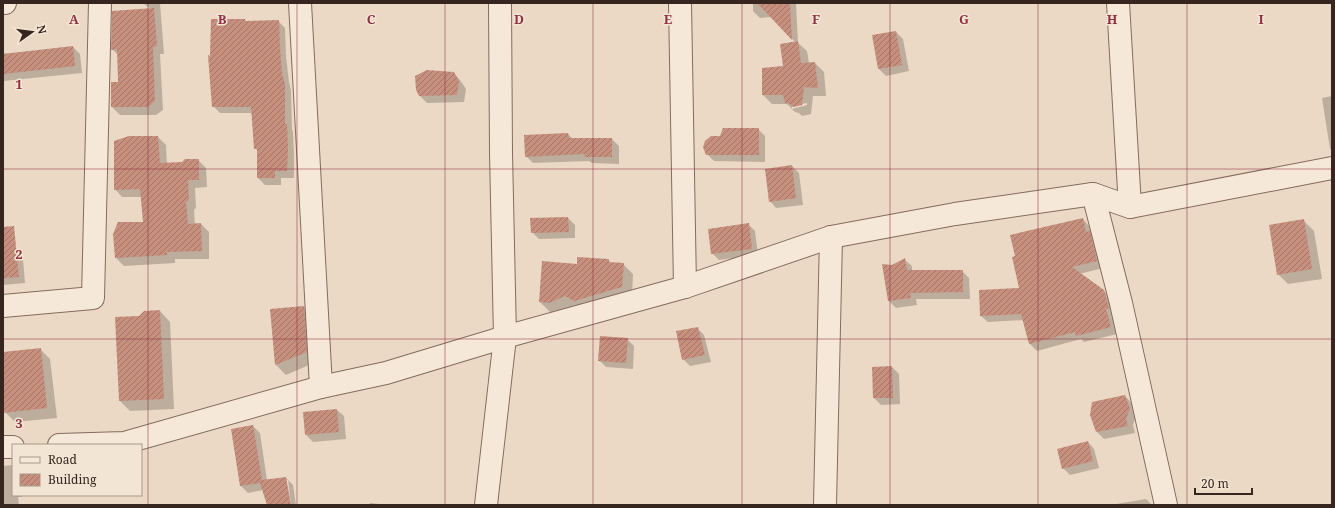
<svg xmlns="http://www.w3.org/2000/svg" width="1335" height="508" font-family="'Noto Serif',serif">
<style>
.shadow{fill:#0003;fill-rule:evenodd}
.building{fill:url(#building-hatch)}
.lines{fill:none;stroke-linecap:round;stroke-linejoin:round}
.minor-casing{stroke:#856b5d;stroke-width:24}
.minor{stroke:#f6e8d8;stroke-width:22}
.grid{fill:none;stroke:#903143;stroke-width:1;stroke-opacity:0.55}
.grid-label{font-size:13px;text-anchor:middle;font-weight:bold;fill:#903143;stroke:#f3e5d4;stroke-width:3;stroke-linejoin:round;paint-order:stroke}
</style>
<defs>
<pattern id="building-hatch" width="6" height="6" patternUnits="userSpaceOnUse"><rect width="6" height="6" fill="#c78f7e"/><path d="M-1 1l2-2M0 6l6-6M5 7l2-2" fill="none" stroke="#a27567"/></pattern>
</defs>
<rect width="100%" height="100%" fill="#ebd9c5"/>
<g class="shadow">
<path d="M143 3H160L164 54H160L163 110 156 115H120L112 107 120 83 118 55 112 49 151 9Z"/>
<path d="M753 3H796L798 43 807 51 809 63H815L824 72 826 96H813L811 114 802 116 799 113 795 112 787 104H772L763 95V69L784 67 796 43 772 17 760 18 753 11ZM807 103V105L792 109V106Z"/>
<path d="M245 20 247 22 278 21 285 28 286 56 289 82 291 91 292 130 293 132 294 155V178H281V185H265L258 178V151L255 148 253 113H220L213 106Z"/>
<path d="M896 32 903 39 909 71 886 76 879 69Z"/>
<path d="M73 47 80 54 82 73 3 81V54Z"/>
<path d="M453 73 460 80 466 89 464 102 427 103 420 96Z"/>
<path d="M1332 96V150L1330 149 1322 98Z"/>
<path d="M758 129 765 136V162L714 161 707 154 721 137Z"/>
<path d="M568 134 573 139H612L619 146V164L592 163 589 161 533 163 526 156Z"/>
<path d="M158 137 166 145 167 164 182 163 198 160 206 168 207 187 195 188 196 208 194 210 195 225 201 224 209 232V259H175V263L124 266 116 258 144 223 142 197H122L115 189Z"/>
<path d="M792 166 799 173 803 205 776 208 770 201Z"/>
<path d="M568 218 575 225V238L539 239 532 232 531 219Z"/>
<path d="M1083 219 1089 226 1091 234 1096 239 1103 268 1079 274 1104 291 1111 298 1115 315H1112L1117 334 1084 342 1081 339 1037 351 1030 344 1024 320 988 322 981 316 1020 289Z"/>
<path d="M1304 221 1314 231 1322 279 1288 284 1278 274Z"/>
<path d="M748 224 755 231 758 255 719 260 712 253Z"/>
<path d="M16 252 23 259 25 283 3 285V253Z"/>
<path d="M608 260 611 263 623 264 633 274 632 297 584 310 575 305 560 313 550 312 540 302 577 265Z"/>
<path d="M905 260 912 266V271H962L969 278 970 299H916L917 305 896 308 889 301 883 265 892 266Z"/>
<path d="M304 307 314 317 316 362 286 375 276 365 271 310Z"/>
<path d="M160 311 170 322 174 409 130 411 120 401 139 317Z"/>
<path d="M697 328 704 335 711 362 690 366 683 359Z"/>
<path d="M627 339 634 346 633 369 606 367 599 360Z"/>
<path d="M40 349 50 359 57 418 15 422 5 412 3 396V353Z"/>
<path d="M892 367 899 374 900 404 881 405 874 398Z"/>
<path d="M1125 396 1132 403 1136 416 1133 425 1135 433 1104 439 1097 432 1091 414Z"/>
<path d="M337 410 344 416 346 439 313 442 306 435Z"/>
<path d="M253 426 260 433 267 480 286 478 293 485 296 505H291L288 480H286L289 505H268L263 490 248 493 241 486Z"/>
<path d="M1088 442 1094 449 1099 468 1070 475 1063 468Z"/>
<path d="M13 465V495H22V497H18L19 505H3V466Z"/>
<path d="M1146 499 1152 505H1116V504Z"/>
<path d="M370 503 390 505H370Z"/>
</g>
<g class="building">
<path d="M757 3H790L792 40Z"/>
<path d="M154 8 157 46 153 47 155 101 148 107H111V82H118L117 49 111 50 112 11Z"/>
<path d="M211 19H245V21L279 20 280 48 282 74 285 84V124H287L288 147 287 171H275V178H257V149H254L251 107H212L208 55 210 56Z"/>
<path d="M896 31 902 65 878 69 872 35Z"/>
<path d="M798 41 801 63 815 62 818 88 804 87 802 105 793 107 790 104 785 103 783 95H762V68L783 66 780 44Z"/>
<path d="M73 46 75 66 3 74V54Z"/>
<path d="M427 70 454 72 459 81 457 95 419 96 416 90 415 76Z"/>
<path d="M723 128H759V155H706L703 147 705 141 711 136H720Z"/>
<path d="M568 133 569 138H612V157H584L585 154 525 157 524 135Z"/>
<path d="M129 136H158L160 163 182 162 185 159H199V180H188L189 200 186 202 188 224 201 223 202 251 167 252V255L115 258 113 234 118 222H143L140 189 114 190V141Z"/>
<path d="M792 165 796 198 769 202 765 169Z"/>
<path d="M568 217 569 232 531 233 530 218Z"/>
<path d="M1083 218 1086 232 1090 231 1097 261 1072 267 1104 290 1109 308 1106 309 1111 327 1076 336 1075 332 1029 344 1021 314 980 316 979 290 1019 288 1012 257 1015 256 1010 235Z"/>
<path d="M1304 219 1312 269 1277 275 1269 225Z"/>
<path d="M749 223 752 249 711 254 708 229Z"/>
<path d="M14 226 19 277 3 278V227Z"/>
<path d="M577 257 609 259V262L624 263 622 287 574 301 565 296 549 303 539 302 542 261 577 264Z"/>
<path d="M905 258 907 270H963V292L910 293 911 298 888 301 882 264 892 265Z"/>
<path d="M304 306 307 352 275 365 270 309Z"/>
<path d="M160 310 164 399 119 401 115 317 139 316 144 311Z"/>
<path d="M698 327 705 355 682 360 676 331Z"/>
<path d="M600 336 628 338 626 363 598 361Z"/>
<path d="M41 348 47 408 3 413V352Z"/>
<path d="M892 366 893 398H873L872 367Z"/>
<path d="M1125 395 1130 409 1126 418 1128 426 1096 432 1090 415 1092 402Z"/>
<path d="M337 409 339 432 305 435 303 412Z"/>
<path d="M253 425 262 480 286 477 291 505H267L260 483 240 486 231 429Z"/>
<path d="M1088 441 1093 461 1062 469 1057 449Z"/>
</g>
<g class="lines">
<g class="minor-casing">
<g id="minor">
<path d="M3 3H5"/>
<path d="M300 3 321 387"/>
<path d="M680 3 685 287"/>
<path d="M1118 3 1130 207"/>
<path d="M1093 194 1121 303 1166 505"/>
<path d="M3 306 93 298 100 3"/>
<path d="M59 445 124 443 321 387 386 373 505 337 685 287 831 237 955 214 1093 194 1130 207 1332 168"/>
<path d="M3 447H13"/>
<path d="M486 505 505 337 501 153 500 3"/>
<path d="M825 505 831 237"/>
</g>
</g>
<use href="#minor" class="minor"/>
</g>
<path class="grid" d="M148 3V505M297 3V505M445 3V505M593 3V505M742 3V505M890 3V505M1038 3V505M1187 3V505M3 169H1332M3 339H1332"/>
<g class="grid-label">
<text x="74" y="24">A</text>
<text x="222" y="24">B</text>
<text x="371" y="24">C</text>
<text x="519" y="24">D</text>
<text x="668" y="24">E</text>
<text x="816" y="24">F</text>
<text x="964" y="24">G</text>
<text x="1112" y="24">H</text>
<text x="1261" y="24">I</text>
<text x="19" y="89">1</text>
<text x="19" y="259">2</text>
<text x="19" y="428">3</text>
</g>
<rect width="1335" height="508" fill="none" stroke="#36261f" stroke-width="8"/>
<rect x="12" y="444" width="130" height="52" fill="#f3e5d4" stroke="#a7998c"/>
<rect x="20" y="457" width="20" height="6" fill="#f6e8d8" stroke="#a7998c"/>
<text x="48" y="464" font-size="12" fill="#36261f">Road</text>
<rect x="20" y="474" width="20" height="12" fill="url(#building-hatch)" stroke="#a7998c"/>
<text x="48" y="484" font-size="12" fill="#36261f">Building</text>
<g transform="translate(32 32) rotate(76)" stroke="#f3e5d4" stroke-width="3" paint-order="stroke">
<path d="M0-3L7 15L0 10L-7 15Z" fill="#36261f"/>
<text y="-6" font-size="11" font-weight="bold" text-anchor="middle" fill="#36261f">N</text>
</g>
<path d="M1195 488v6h57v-6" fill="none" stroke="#36261f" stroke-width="2"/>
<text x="1201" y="488" font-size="12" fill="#36261f" stroke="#f3e5d4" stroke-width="3" paint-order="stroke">20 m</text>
</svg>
